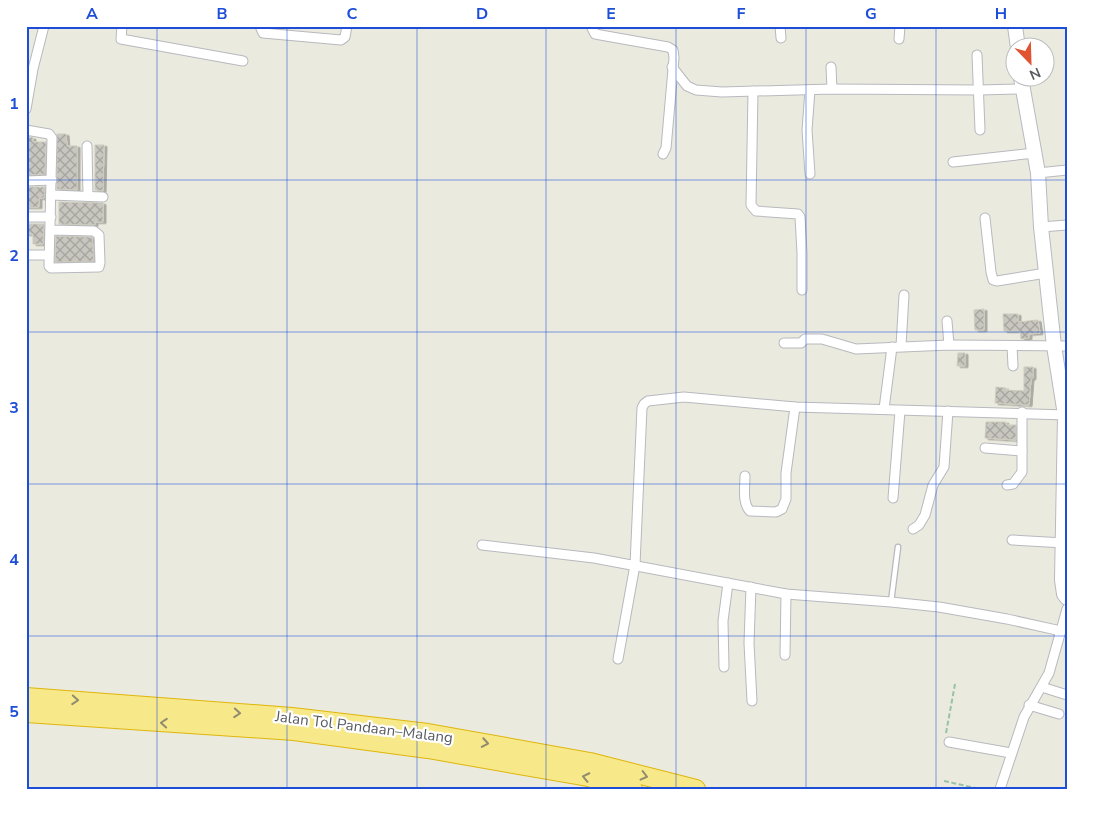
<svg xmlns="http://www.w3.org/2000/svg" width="1093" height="815" font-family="'Nunito Sans',sans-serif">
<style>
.building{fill:url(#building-cross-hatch);stroke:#cfccbe;filter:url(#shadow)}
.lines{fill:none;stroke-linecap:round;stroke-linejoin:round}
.lane-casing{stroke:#b7b9be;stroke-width:7}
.street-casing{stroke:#b7b9be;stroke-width:11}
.secondary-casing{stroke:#b8bac1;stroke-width:16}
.highway-casing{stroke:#dfb60b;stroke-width:20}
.path{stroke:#96c2a7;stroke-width:2;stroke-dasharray:5 2.5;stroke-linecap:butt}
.lane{stroke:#fff;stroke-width:4.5}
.street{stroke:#fff;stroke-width:9}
.secondary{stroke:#fff;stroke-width:14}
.highway{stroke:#f7e88a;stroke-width:18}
.oneway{stroke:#908c6f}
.grid{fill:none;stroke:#1d4ed8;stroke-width:1;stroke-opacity:0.55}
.labels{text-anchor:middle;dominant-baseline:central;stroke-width:4.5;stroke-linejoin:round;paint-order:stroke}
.street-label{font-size:15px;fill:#585b60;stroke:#fff}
.neatline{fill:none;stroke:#1d4ed8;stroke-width:2}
.grid-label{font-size:16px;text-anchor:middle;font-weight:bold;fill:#1d4ed8}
</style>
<defs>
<pattern id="building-cross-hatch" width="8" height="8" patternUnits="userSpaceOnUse" patternTransform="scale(1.25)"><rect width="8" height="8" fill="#c8c6bf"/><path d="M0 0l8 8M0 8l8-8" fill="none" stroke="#a5a49f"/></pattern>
<filter id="shadow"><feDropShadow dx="3" dy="1.5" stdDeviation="0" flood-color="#0004"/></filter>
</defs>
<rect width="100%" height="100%" fill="#ebeadf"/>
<g class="building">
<path d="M57 134H66L67 146H77V190L57 189Z"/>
<path d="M26 136 33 138V142H46L45 174 26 175Z"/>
<path d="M95 145H104L103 191 95 190Z"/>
<path d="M26 187H45L44 198H39V207H26Z"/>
<path d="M59 202 103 203V222H95V225L59 224Z"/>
<path d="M26 224H44L43 244H33V234H26Z"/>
<path d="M56 236 92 237 94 261 55 262Z"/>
<path d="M984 309V330H975L974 310Z"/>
<path d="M1003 314H1018V322L1038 320 1040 333 1029 334V338L1021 339 1020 331H1004Z"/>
<path d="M958 353H965V366H957Z"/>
<path d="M1024 367H1033V378L1031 379 1029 405 995 403 996 387 1006 388 1005 390 1024 391Z"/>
<path d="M986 422H1006V425H1016V440L985 438Z"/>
</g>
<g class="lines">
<g class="lane-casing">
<path id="lane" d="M891 602 898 547"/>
</g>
<g class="street-casing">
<g id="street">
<path d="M122 26 121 39 243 61"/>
<path d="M260 26 263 33 341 40 345 37 347 26"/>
<path d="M591 26 595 34 668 47 673 50 674 58 666 148 663 154"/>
<path d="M780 26 781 38"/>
<path d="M899 39 900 26"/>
<path d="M977 55 980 130"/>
<path d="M672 67 687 86 696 90 722 92 832 89 979 90 1022 89"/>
<path d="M831 67 832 89"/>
<path d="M753 91 751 205 756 211 798 214 800 217 802 253V290"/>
<path d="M26 109 33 69 44 26"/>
<path d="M26 130 49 134 52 138 49 266 51 268 99 267 100 263 99 235 94 231 50 230"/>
<path d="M87 146 88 196"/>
<path d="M953 162 1035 153"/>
<path d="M1038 173 1067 170"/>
<path d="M810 174 807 130 810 90"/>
<path d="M26 181 52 180"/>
<path d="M51 195 103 197"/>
<path d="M26 217H51"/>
<path d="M985 218 991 272 993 280 997 281 1046 273"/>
<path d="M1041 227 1067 225"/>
<path d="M26 255H49"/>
<path d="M947 321 949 345"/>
<path d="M784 343H801L805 339H822L856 349 949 345 1067 346"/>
<path d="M901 346 904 295"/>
<path d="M1012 346 1013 366"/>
<path d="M884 409 892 347"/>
<path d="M985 448 1022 451"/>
<path d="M745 476C745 487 742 503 750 511L776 512 782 509 786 499V473L795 407"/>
<path d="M1007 485 1013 484 1022 472V412"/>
<path d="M893 498 900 411"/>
<path d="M913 529 919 525 925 515 933 485 944 467 948 411"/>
<path d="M1012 540 1064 543"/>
<path d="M482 545 594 558 786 594 891 602 939 607 1007 619 1061 631"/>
<path d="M751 587 749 643 752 701"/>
<path d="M785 655 786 594"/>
<path d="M618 659 635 565 642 408 644 404 648 401 684 397 795 407 1067 415"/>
<path d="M724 667 723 621 728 583"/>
<path d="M1042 687 1067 695"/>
<path d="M1029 705 1059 714"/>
<path d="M949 742 1011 753"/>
<path d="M1000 789 1024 717 1049 673 1067 609"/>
</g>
</g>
<g class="secondary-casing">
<g id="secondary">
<path d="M1015 26 1018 48"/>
<path d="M1021 78 1038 173 1041 227 1054 346 1065 415 1062 580 1064 594 1067 598"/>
</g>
</g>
<g class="highway-casing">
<g id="highway">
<path d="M26 697 292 717 428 733 590 762 696 789"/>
<path d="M26 713 294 731 428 749 588 777 633 789"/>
</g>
</g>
<g class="path">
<path d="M946 733 955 684"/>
<path d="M944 781 980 789"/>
</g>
<use href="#lane" class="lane"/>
<use href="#street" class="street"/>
<use href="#secondary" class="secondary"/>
<use href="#highway" class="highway"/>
</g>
<defs><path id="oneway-chevron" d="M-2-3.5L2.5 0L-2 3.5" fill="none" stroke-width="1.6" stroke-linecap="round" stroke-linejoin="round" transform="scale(1.25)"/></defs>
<g class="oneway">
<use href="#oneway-chevron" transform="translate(75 700) rotate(4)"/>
<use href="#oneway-chevron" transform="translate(237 713) rotate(4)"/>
<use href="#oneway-chevron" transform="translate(164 723) rotate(-176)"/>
<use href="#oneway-chevron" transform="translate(485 743) rotate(10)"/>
<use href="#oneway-chevron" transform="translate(644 776) rotate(14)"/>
<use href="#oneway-chevron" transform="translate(586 777) rotate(-168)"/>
</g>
<path class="grid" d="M157 26V789M287 26V789M417 26V789M546 26V789M676 26V789M806 26V789M936 26V789M26 180H1067M26 332H1067M26 484H1067M26 636H1067"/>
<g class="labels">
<g class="street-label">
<text transform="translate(364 727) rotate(7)">Jalan Tol Pandaan–Malang</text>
</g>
</g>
<rect width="1093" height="815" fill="none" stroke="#ffffff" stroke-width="55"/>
<g transform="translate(1030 62) rotate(157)"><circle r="24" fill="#ffffff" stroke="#bcbdbf"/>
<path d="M0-4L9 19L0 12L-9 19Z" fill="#df5330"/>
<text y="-8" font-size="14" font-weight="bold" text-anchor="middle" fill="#585b60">N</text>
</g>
<rect x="28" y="28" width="1038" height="760" class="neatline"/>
<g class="grid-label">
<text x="92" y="19">A</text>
<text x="222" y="19">B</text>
<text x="352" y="19">C</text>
<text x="482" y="19">D</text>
<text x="611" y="19">E</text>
<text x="741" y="19">F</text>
<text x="871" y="19">G</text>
<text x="1001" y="19">H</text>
<text x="14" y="109">1</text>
<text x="14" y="261">2</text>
<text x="14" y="413">3</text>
<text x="14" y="565">4</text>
<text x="14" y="717">5</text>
</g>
</svg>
